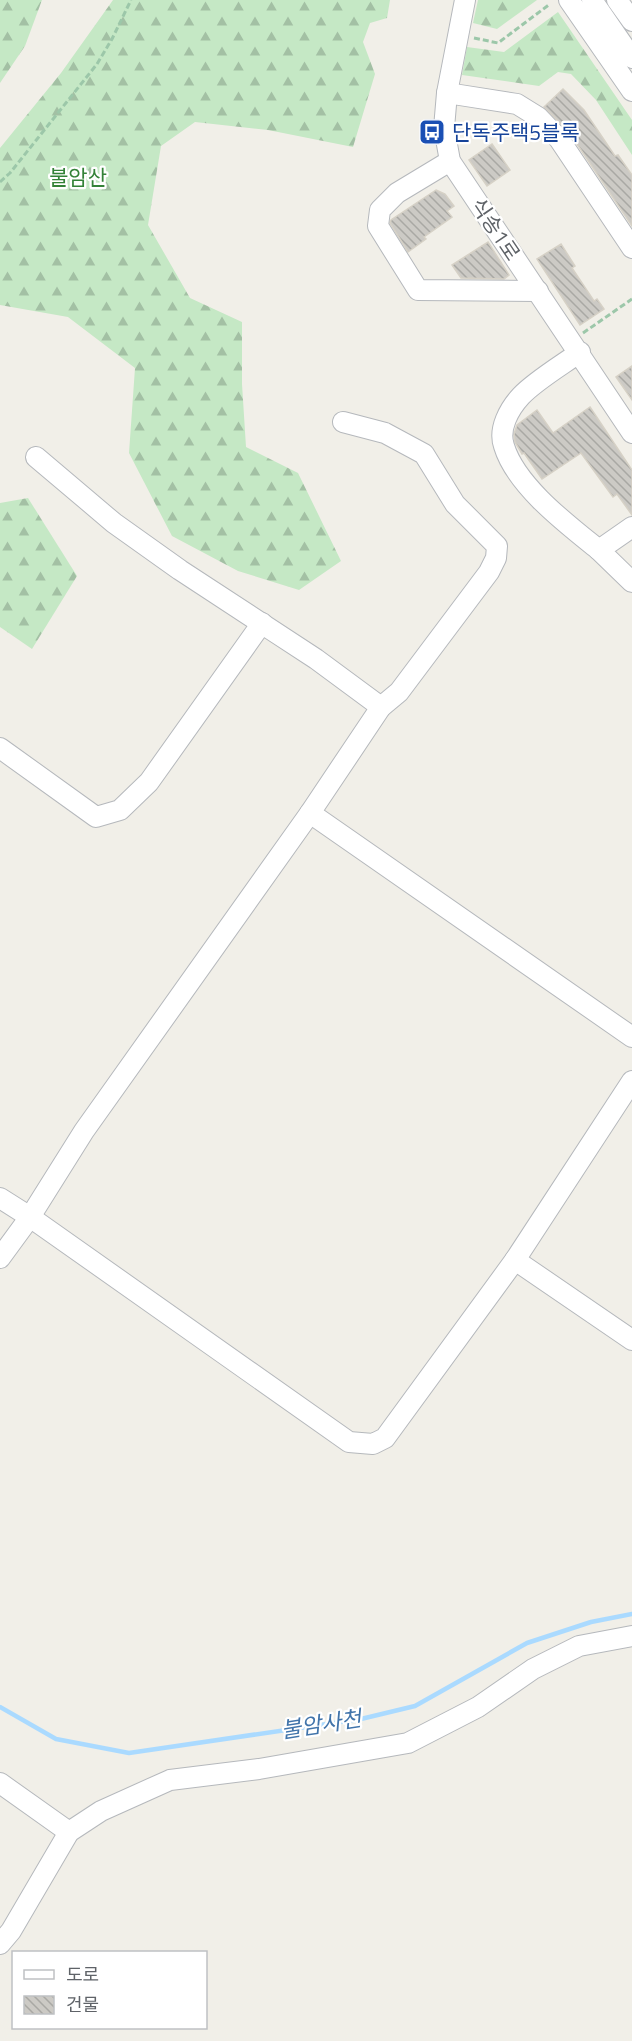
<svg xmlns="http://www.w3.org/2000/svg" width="632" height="2041" font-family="'Titillium Web','Noto Sans KR',sans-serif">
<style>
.forest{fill:url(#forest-firs)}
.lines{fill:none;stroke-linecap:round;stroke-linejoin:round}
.stream{stroke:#aadaff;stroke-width:4.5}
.building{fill:url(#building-back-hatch);stroke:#d6d1c6;stroke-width:1.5}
.minor-casing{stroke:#b5b8bc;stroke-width:22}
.path{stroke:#9cc7a9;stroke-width:3;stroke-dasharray:6 3;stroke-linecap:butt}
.minor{stroke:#fff;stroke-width:20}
.labels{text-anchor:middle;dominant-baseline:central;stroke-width:4.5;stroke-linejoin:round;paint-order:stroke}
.transit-label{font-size:21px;fill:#164399;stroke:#fff;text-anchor:start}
.park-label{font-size:21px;fill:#348238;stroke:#fff}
.street-label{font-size:21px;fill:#5f6368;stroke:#fff}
.water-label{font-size:22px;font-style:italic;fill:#4174aa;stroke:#fff}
</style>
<defs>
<pattern id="forest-firs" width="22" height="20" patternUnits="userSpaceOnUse" patternTransform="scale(1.5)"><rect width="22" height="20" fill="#c5e8c5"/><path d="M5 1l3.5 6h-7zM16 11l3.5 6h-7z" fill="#a3c0a4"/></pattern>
<pattern id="building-back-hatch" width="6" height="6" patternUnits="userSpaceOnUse" patternTransform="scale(1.5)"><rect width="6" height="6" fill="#cccac5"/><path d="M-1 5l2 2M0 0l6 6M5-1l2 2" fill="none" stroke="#a9a8a4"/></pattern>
</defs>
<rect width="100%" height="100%" fill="#f1efe8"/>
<g class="forest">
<path d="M0 0H42L25 46 0 83Z"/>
<path d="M113 0H390L387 18 370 23 363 42 375 74 353 147 268 130 195 122 161 146 148 225 190 298 242 322V384L246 447 298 473 341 561 299 590 238 571 172 536 129 453 135 368 68 317 0 305V148L61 73Z"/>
<path d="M478 0H537L497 29 473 23Z"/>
<path d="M558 12 632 120V155L596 100 571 74 558 72 539 86 462 75 467 47 504 52Z"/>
<path d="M28 498 77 576 32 649 0 627V503Z"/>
</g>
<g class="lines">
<path class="stream" d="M0 1707 56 1739 129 1753 361 1719 415 1706 527 1643 591 1622 632 1614"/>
</g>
<g class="building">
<path d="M563 89 584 110 615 156 618 155 632 175V226L569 132 544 107Z"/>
<path d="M492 144 510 170 487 186 469 160Z"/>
<path d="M436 190 445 194 454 206 447 211 452 217 424 237 426 239 408 252 390 223 391 220Z"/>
<path d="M488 242 509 275 504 279 461 278 452 265Z"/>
<path d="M561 244 575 266 572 268 594 301 597 299 604 309 580 325 537 259Z"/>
<path d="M632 366V400L616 377Z"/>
<path d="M590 407 632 470V515L617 494 613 497 581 453 542 479 524 453 522 454 515 442 514 434 517 425 537 410 553 433Z"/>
</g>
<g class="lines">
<g class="minor-casing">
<g id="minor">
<path d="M465 0 447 93 444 128 450 161 632 433"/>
<path d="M569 0 632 91"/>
<path d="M592 0 632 58"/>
<path d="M617 0 632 21"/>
<path d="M447 93 517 104 538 117 559 139 632 248"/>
<path d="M450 161 397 193 380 210 378 226 418 290 538 291"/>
<path d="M580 352C562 365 535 381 521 396 509 409 498 429 504 446 516 486 568 525 599 550"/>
<path d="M36 457 114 523 180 570 316 659 381 707"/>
<path d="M632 527 599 550 632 582"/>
<path d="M0 748 96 817 120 810 149 782 262 623"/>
<path d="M310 813 632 1037"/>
<path d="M0 1198 30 1217 349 1442 373 1444 385 1438 515 1260 632 1081"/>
<path d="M0 1258 30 1217 84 1131 310 813 381 707 399 692 489 572 496 558 497 546 455 504 424 454 385 433 343 422"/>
<path d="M515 1260 632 1340"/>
<path d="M0 1783 69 1832"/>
<path d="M0 1944 11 1931 69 1832 101 1811 170 1780 259 1769 408 1743 478 1707 533 1669 579 1646 632 1636"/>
</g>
</g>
<g class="path">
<path d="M474 38 498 43 550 4"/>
<path d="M0 182 10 173 97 64 112 39 131 0"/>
<path d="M583 333 632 299"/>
</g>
<use href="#minor" class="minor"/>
</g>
<defs>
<g id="bus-square" transform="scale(1.35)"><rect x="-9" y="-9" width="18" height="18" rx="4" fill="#1a4fb4" stroke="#fff"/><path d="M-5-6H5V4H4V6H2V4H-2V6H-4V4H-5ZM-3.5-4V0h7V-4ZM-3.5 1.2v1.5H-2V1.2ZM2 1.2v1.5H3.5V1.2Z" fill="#fff"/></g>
</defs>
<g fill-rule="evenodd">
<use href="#bus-square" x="432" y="132"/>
</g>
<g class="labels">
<g class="transit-label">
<text x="452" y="132">단독주택5블록</text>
</g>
<g class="park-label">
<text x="78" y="177">불암산</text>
</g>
<g class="street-label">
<text transform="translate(496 229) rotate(56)">식송1로</text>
</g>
<g class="water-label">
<text transform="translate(321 1724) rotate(-9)">불암사천</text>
</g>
</g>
<rect x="12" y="1951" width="195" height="78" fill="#ffffff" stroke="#bfc1c3" stroke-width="1.5"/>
<rect x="24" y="1970" width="30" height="9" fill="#ffffff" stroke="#bfc1c3" stroke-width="1.5"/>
<text x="66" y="1981" font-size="18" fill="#5f6368">도로</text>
<rect x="24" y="1996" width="30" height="18" fill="url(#building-back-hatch)" stroke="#bfc1c3" stroke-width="1.5"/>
<text x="66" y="2011" font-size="18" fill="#5f6368">건물</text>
</svg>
